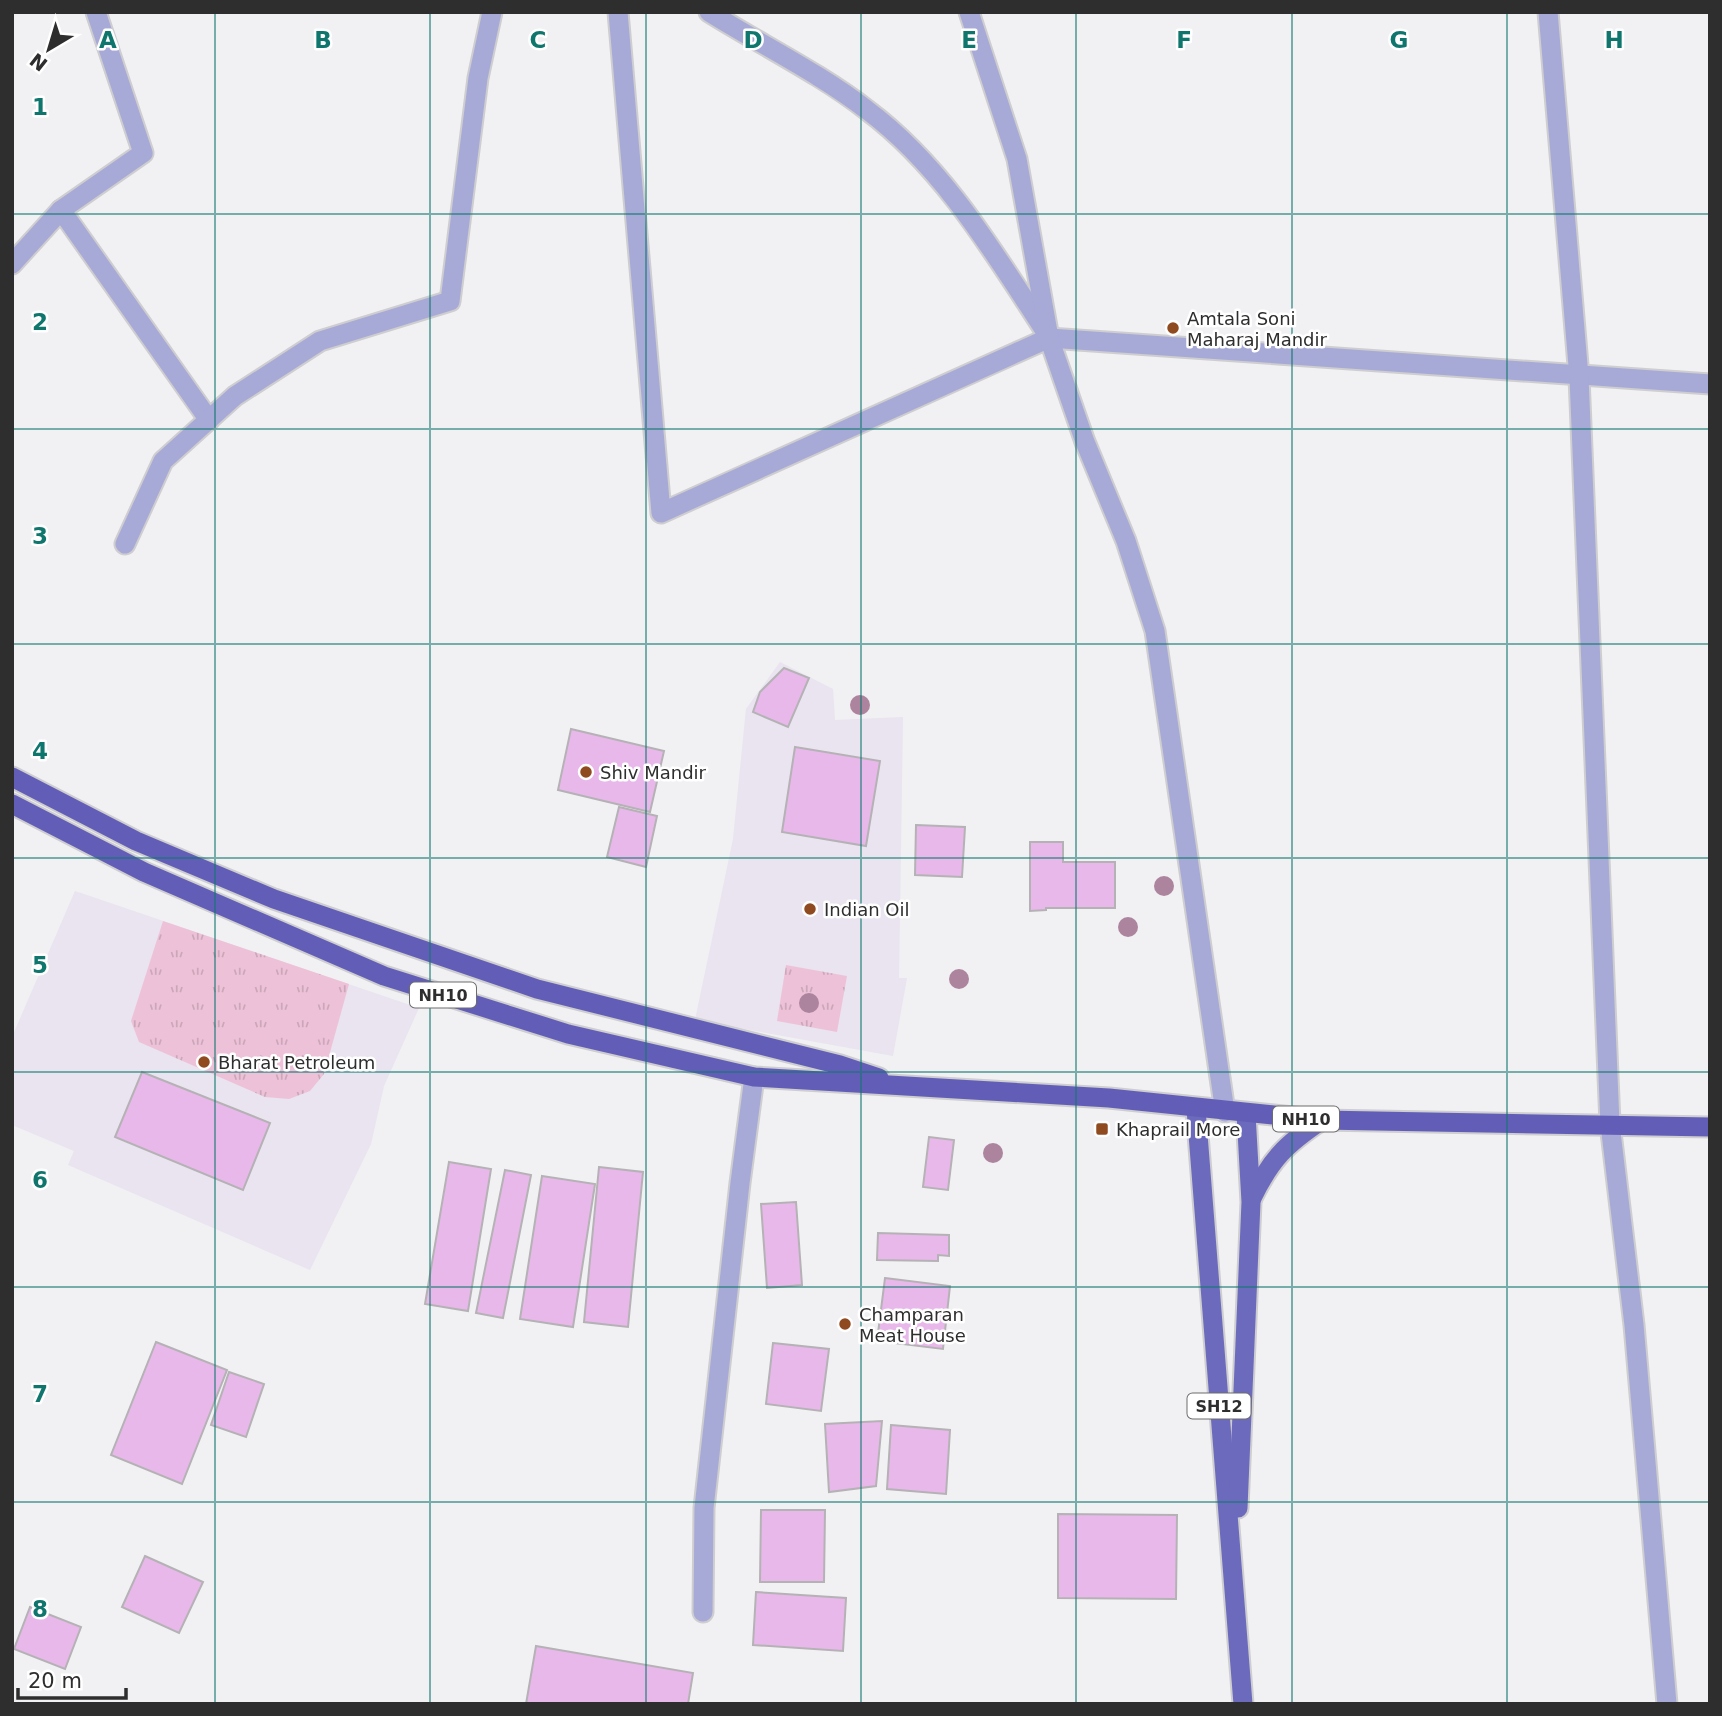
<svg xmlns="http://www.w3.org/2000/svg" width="1722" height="1716" font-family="'DejaVu Sans',sans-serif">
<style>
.built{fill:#e9e4ef}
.grass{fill:url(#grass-tufts)}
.building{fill:#e8b8eb;stroke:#b5b2b5;stroke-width:2}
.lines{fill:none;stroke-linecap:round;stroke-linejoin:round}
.minor-casing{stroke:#cecdd0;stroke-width:23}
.tertiary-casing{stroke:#cecdd0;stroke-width:23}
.primary-casing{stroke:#cecdd0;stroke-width:23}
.trunk-casing{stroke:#cecdd0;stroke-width:23}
.minor{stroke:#a7a9d7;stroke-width:19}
.tertiary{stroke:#a7a9d7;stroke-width:19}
.primary{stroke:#6c6abd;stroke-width:19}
.trunk{stroke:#625eb8;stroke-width:19}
.tree{fill:#ad849e}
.grid{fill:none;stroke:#0f766e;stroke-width:2;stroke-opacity:0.55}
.poi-dot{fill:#8f4a20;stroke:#fff;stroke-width:2.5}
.labels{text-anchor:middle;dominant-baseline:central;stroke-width:5;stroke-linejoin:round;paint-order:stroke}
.shield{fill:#fff;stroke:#6d6d6d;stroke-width:2}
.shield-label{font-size:16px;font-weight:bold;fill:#2e2e2f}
.poi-label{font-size:18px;fill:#2e2e2f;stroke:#fff;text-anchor:start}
.grid-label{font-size:23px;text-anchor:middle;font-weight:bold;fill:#0f766e;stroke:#fff;stroke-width:5;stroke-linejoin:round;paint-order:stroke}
</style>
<defs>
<pattern id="grass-tufts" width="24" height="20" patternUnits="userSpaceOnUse" patternTransform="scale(1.75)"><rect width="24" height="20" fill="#edc2d8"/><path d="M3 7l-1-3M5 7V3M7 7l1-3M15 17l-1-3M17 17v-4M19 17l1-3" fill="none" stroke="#cca7ba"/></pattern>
</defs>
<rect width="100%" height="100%" fill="#f1f0f3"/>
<g class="built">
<path d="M780 662 833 689 835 720 903 717 899 978H907L893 1056 695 1020 733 839 746 709Z"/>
<path d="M75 891 419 1008 384 1086 371 1144 310 1270 68 1165 74 1151 12 1125V1037Z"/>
</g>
<g class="grass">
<path d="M163 921 349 984 324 1074 310 1091 289 1099 265 1097 139 1042 131 1021Z"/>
<path d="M786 965 847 976 837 1032 777 1021Z"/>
</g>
<g class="building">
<path d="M784 668 809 678 788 727 753 712 760 692Z"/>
<path d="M571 729 664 751 650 812 558 790Z"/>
<path d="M795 747 880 761 866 846 782 832Z"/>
<path d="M619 807 657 816 646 867 607 857Z"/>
<path d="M916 825 965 827 962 877 915 875Z"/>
<path d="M1030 842H1063V862H1115V908H1046V910L1030 911Z"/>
<path d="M142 1072 270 1123 243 1190 115 1137Z"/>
<path d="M929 1137 954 1140 948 1190 923 1187Z"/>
<path d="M449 1162 491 1169 468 1311 425 1304Z"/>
<path d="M599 1167 643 1172 628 1327 584 1322Z"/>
<path d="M505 1170 531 1175 503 1318 476 1313Z"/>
<path d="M542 1176 595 1184 573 1327 520 1319Z"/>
<path d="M796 1202 802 1285 767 1288 761 1204Z"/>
<path d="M878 1233 949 1235V1256L938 1255V1261L877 1260Z"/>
<path d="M885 1278 950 1286 943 1349 877 1341Z"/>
<path d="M156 1342 227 1370 182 1484 111 1455Z"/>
<path d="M773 1343 829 1349 821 1411 766 1404Z"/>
<path d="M229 1372 264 1384 246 1437 211 1425Z"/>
<path d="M882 1421 876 1486 829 1492 825 1424Z"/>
<path d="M891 1425 950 1430 946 1494 887 1489Z"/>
<path d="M761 1510H825L824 1582H760Z"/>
<path d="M1058 1514 1177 1515 1176 1599 1058 1598Z"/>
<path d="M145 1556 203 1582 179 1633 122 1607Z"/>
<path d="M756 1592 846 1598 843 1651 753 1645Z"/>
<path d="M30 1607 81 1627 65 1669 14 1649Z"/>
<path d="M536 1646 693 1673 688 1704H526Z"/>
</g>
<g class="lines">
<g class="minor-casing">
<g id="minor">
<path d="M618 12 661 513 1049 338 1710 384"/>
<path d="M709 12C760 44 821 74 867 110 945 168 997 258 1049 337"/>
<path d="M1548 12 1579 377 1610 1124 1634 1325 1667 1704"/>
<path d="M61 210 209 420"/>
<path d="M12 264 61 210 143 153 96 12"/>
<path d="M125 544 163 461 235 396 320 341 450 301 478 78 492 12"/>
<path d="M703 1612 704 1508 740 1183 754 1077"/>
</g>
</g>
<g class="tertiary-casing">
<path id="tertiary" d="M969 12 1017 159 1049 338 1085 442 1126 541 1155 631 1225 1112"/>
</g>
<g class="primary-casing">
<g id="primary">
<path d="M1196 1109 1243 1704"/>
<path d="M1252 1198C1271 1159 1286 1144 1322 1120"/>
<path d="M1238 1508 1251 1202 1246 1114"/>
</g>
</g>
<g class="trunk-casing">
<g id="trunk">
<path d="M12 777 136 841 274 899 537 989 840 1065 879 1078"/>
<path d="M12 804 144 872 384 976 568 1034 754 1077 1109 1098 1322 1120 1710 1127"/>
</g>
</g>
<use href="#minor" class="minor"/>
<use href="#tertiary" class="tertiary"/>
<use href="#primary" class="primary"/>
<use href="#trunk" class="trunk"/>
</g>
<g class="tree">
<circle cx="860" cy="705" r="10"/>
<circle cx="1164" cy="886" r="10"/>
<circle cx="1128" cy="927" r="10"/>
<circle cx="959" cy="979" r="10"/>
<circle cx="809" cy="1003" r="10"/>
<circle cx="993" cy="1153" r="10"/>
</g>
<path class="grid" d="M215 12V1704M430 12V1704M646 12V1704M861 12V1704M1076 12V1704M1292 12V1704M1507 12V1704M12 214H1710M12 429H1710M12 644H1710M12 858H1710M12 1072H1710M12 1287H1710M12 1502H1710"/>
<g class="poi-dot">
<circle cx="1173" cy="328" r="7"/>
<circle cx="586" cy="772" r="7"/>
<circle cx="810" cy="909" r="7"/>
<circle cx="204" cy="1062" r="7"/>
<rect x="1095" y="1122" width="14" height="14" rx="3.5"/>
<circle cx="845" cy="1324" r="7"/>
</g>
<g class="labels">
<g class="shield">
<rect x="410" y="982.5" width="66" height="25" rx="5"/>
<rect x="1273" y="1106.5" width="66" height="25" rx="5"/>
<rect x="1187.5" y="1393.5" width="63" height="25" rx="5"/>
</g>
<g class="shield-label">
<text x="443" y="995">NH10</text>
<text x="1306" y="1119">NH10</text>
<text x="1219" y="1406">SH12</text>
</g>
<g class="poi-label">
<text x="1187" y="318">Amtala Soni<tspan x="1187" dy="21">Maharaj Mandir</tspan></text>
<text x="600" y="772">Shiv Mandir</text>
<text x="824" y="909">Indian Oil</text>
<text x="218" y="1062">Bharat Petroleum</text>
<text x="1116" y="1129">Khaprail More</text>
<text x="859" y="1314">Champaran<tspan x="859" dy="21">Meat House</tspan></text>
</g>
</g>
<g class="grid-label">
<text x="108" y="48">A</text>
<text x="323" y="48">B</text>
<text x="538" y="48">C</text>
<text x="753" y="48">D</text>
<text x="969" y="48">E</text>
<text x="1184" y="48">F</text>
<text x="1399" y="48">G</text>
<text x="1614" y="48">H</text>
<text x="40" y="115">1</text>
<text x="40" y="330">2</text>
<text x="40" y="544">3</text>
<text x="40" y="759">4</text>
<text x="40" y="973">5</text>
<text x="40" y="1188">6</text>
<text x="40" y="1402">7</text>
<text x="40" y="1617">8</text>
</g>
<rect width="1722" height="1716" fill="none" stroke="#2e2e2f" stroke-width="28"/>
<g transform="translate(49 49) rotate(218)" stroke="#ffffff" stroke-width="5" paint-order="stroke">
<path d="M0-5L12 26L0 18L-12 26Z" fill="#2e2e2f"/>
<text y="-10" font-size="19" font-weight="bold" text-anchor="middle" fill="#2e2e2f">N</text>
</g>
<path d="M18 1688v10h108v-10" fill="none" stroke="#2e2e2f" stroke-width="3.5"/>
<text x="28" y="1688" font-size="21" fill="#2e2e2f" stroke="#ffffff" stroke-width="5" paint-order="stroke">20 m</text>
</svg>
